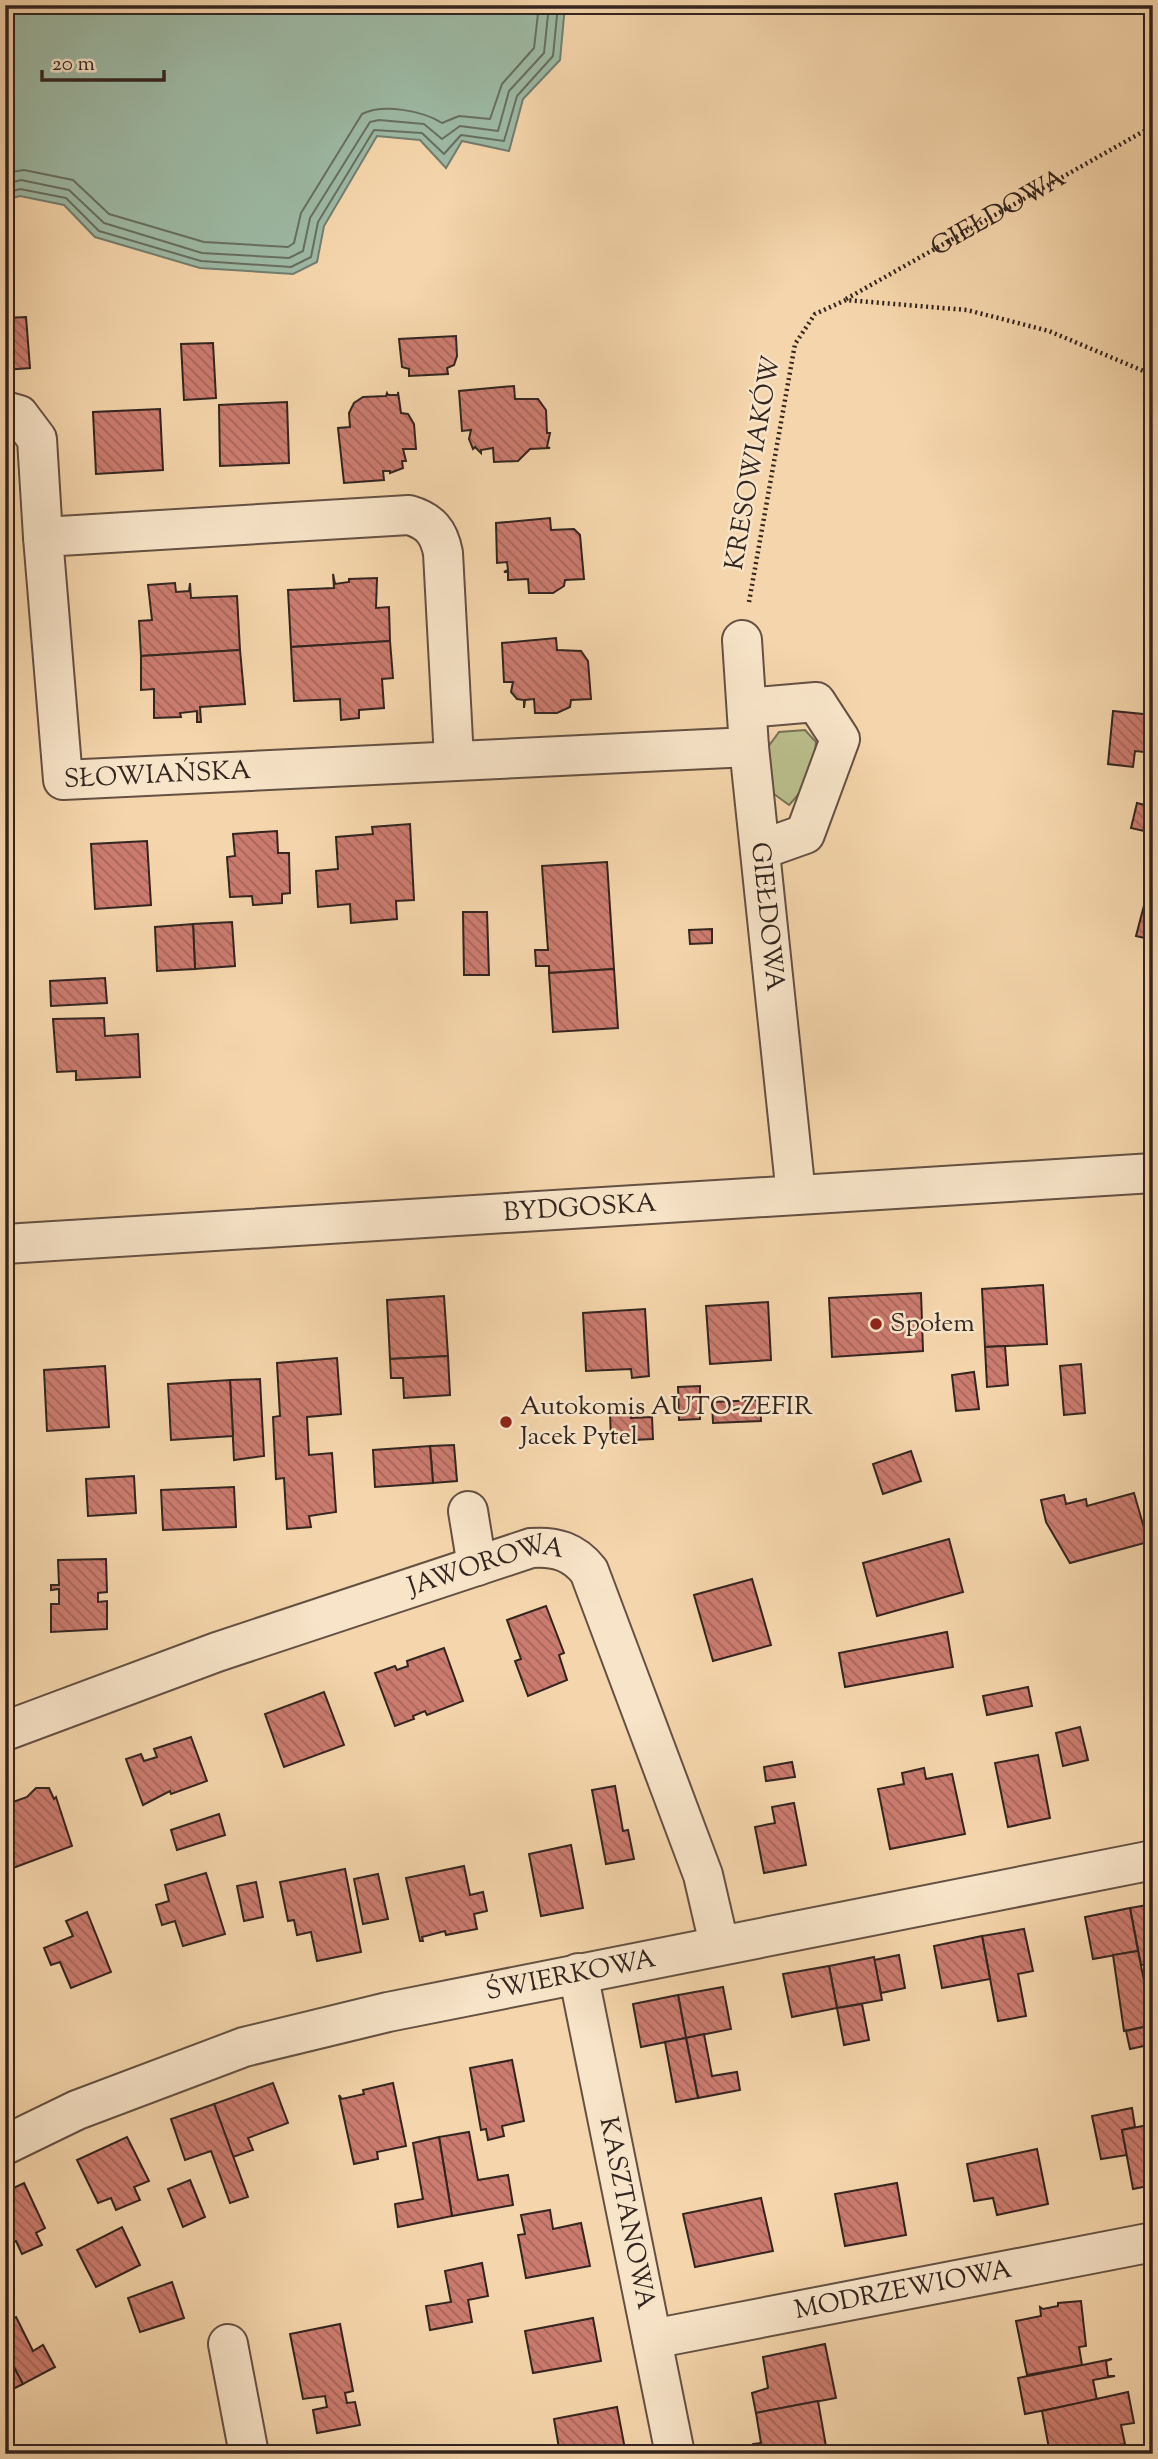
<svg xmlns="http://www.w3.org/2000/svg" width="1158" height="2459" font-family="'Sorts Mill Goudy',serif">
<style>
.grass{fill:#babe8b;stroke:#767256;stroke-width:2}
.water{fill:#9db9a4;stroke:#737e6f;stroke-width:2}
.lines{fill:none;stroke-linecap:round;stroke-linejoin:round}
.shore{stroke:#686f62;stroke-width:2}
.building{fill:url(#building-back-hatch);stroke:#332520;stroke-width:2}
.minor-casing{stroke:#645143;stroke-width:42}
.path{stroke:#332520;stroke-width:4.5;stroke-dasharray:2 3.5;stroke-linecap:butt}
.minor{stroke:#f8e4c8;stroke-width:38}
.poi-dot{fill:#8f2418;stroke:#f8e4c8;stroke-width:2.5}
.labels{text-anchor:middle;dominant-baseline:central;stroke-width:5;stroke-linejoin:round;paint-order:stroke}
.street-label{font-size:26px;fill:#332520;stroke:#f8e4c8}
.poi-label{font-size:26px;fill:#332520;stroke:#f8e4c8;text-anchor:start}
</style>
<defs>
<pattern id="building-back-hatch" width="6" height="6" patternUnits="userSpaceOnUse" patternTransform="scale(1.75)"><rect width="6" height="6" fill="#cc7c6f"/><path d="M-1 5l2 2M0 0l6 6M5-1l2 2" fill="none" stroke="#a6655b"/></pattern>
</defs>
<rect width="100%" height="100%" fill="#f5d5ab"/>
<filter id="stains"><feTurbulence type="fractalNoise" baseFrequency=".00286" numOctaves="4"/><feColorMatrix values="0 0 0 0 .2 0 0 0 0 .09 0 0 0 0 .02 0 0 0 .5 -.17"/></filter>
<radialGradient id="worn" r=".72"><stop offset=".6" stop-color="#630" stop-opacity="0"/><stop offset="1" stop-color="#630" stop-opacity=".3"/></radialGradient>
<path class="grass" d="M805 730 816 742C814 768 807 787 789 805L774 794 768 747 779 732Z"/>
<path class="water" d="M5 5H565L560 60 523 99 509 151 462 141 446 168 420 140 377 136 324 226 317 262 293 274 200 268 95 237 64 205 20 196 5 200Z"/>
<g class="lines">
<g class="shore">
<path d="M5 173 24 170 73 180 109 214 204 242 288 247 294 243 301 213 362 114C383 103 423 111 442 123L459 116 490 119 502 84 534 48 539 5"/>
<path d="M5 184 21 180 69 190 104 223 202 253 289 258 303 251 310 218 370 122 379 120 424 124 442 139 460 126 498 131 509 91 544 53 549 5"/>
<path d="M5 193 20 189 66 198 99 231 201 261 291 267 311 257 318 222 374 130 422 133 444 154 461 135 504 141 517 96 553 56 558 5"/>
</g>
</g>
<g class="building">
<path d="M26 317 30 368 5 370V318Z"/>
<path d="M456 336 457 356 454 365 447 368 448 374 409 376V369L402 367 399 339Z"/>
<path d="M213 343 216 398 184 400 181 344Z"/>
<path d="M514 386 515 399H538L546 410 547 433H550L547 447 550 448 530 449 518 461 494 462 493 448 481 450V453L475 447 473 449 469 439 471 430 462 431 459 391Z"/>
<path d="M398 392 401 413 408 414 414 424 416 449H403L406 461H402L403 468 390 473V471H383L384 480 344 483 338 428 350 427 349 413 354 403 363 397 386 396 387 393 388 395H398Z"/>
<path d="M287 402 289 463 220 466 219 405Z"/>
<path d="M160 409 163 470 96 474 93 412Z"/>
<path d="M550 518 551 530 574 529 580 535 584 579 565 580 564 586 553 593H529L528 579 508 580V572H504L508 570 507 562 497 563 496 523Z"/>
<path d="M333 574 335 584 349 582V579L377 578 376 608 389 607 390 641 291 647 288 590 334 588Z"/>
<path d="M175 583 176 592 189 591 190 583 191 598 237 596 240 650 141 656 139 621 152 620 148 585Z"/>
<path d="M556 638 557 650 581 651 588 661 591 699 571 700 570 707 557 713H535L534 699 525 700 524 708V700L517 699 511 692 513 682H504L502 643Z"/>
<path d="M390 641 393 678 382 679 384 708 359 710V718L341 720 340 699 294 701 291 647Z"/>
<path d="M240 650 245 704 200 707 201 722H197V711L180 713 181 717 154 718V689L141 690V656Z"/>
<path d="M1113 711 1153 715V753L1135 751 1133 767 1108 764Z"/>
<path d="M1137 803 1153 807V833L1131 828Z"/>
<path d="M410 824 414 900 396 901 397 919 351 923 350 904 318 907 316 871 338 869 336 837 373 834 372 827Z"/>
<path d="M277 831 278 853H289L290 893 282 894V903L253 905 252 896 230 897 227 857 235 856 233 834Z"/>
<path d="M147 841 151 905 95 909 91 844Z"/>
<path d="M607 862 614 969 549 973V966H536L535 950H548L542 866Z"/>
<path d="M1153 871V940L1136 936Z"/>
<path d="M463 912H487L489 975H464Z"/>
<path d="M232 922 235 966 195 969 193 924Z"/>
<path d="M193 924 195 969 157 971 155 927Z"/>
<path d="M712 929V943L690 944 689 930Z"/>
<path d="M614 969 618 1028 553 1032 549 973Z"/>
<path d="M105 978 107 1003 51 1006 50 981Z"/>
<path d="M104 1018 105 1036 138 1034 140 1077 76 1080V1071L57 1072 53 1019Z"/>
<path d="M1043 1285 1047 1344 985 1347 982 1289Z"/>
<path d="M921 1293 923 1351 832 1357 829 1298Z"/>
<path d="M444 1296 448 1356 390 1359 387 1300Z"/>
<path d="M768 1302 771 1360 710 1364 706 1306Z"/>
<path d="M645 1309 649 1376 632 1378 631 1369 586 1371 583 1313Z"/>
<path d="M1005 1346 1008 1385 987 1387 985 1347Z"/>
<path d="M448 1356 450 1395 404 1398 403 1378H391L390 1359Z"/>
<path d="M337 1358 341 1414 307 1417 309 1455 332 1453 336 1512 309 1516 311 1527 287 1529 284 1478 276 1479 273 1417 280 1416 277 1363Z"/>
<path d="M1081 1364 1085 1413 1064 1415 1060 1366Z"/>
<path d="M105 1366 109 1427 47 1431 44 1370Z"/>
<path d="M974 1372 979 1409 956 1411 952 1375Z"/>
<path d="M260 1379 264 1456 234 1460 230 1380Z"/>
<path d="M230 1380 233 1436 171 1440 168 1384Z"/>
<path d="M700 1386V1419L679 1420 678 1387Z"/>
<path d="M760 1400 761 1421 713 1423 712 1402Z"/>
<path d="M631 1410V1418L652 1417 653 1439 611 1441 610 1412Z"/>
<path d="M454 1445 457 1481 433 1483 430 1446Z"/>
<path d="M430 1446 433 1483 375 1487 373 1450Z"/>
<path d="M911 1451 921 1481 883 1494 873 1464Z"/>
<path d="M134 1476 136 1513 88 1516 86 1479Z"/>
<path d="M234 1487 236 1527 163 1530 161 1490Z"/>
<path d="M1134 1493 1148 1542 1070 1563 1046 1522 1041 1500 1064 1495 1066 1504 1086 1499 1087 1506Z"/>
<path d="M949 1539 963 1592 877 1616 863 1563Z"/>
<path d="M106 1559 107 1592 98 1593V1602L107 1601V1629L51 1632V1604H59V1589L51 1590V1585H59L58 1560Z"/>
<path d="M752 1579 771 1645 713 1661 694 1595Z"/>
<path d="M546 1606 564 1653 559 1655 567 1680 528 1696 515 1661 521 1659 507 1620Z"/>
<path d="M947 1632 953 1667 845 1687 839 1653Z"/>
<path d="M444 1648 463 1701 427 1715 425 1711 413 1716 414 1719 395 1726 375 1673 395 1666 397 1670 408 1666 407 1661Z"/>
<path d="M1028 1687 1032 1706 987 1715 983 1696Z"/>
<path d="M324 1692 344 1745 284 1767 265 1714Z"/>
<path d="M1080 1727 1088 1760 1063 1766 1056 1733Z"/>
<path d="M191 1737 207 1781 171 1794 170 1791 143 1805 126 1759 141 1754 144 1761 157 1757 154 1749Z"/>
<path d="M1038 1755 1050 1818 1008 1827 995 1763Z"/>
<path d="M792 1762 795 1777 766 1781 764 1767Z"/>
<path d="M924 1768 926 1779 952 1774 965 1834 890 1849 878 1789 904 1784 902 1773Z"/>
<path d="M615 1786 623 1831 628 1830 634 1859 606 1864 592 1790Z"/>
<path d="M36 1788H49L54 1799 56 1797 72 1846 5 1871V1805L27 1797Z"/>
<path d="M794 1803 806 1865 764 1873 755 1827 775 1823 772 1807Z"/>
<path d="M219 1814 225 1835 177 1850 171 1830Z"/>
<path d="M571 1845 583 1908 541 1916 529 1854Z"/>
<path d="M464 1866 470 1895 483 1892 487 1911 474 1914 477 1929 446 1935 445 1931 422 1937 423 1941H420L406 1878Z"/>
<path d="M345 1869 361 1952 317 1961 311 1932 297 1935 294 1920 288 1921 280 1882Z"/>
<path d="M206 1873 225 1934 183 1946 175 1921 162 1925 156 1905 169 1901 165 1885Z"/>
<path d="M378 1874 388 1919 363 1924 354 1879Z"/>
<path d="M256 1882 263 1917 244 1921 237 1886Z"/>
<path d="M1153 1904V1963L1141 1965 1130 1908Z"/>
<path d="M1130 1908 1138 1951 1093 1959 1085 1917Z"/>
<path d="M87 1912 111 1972 71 1988 60 1962 51 1965 44 1948 73 1936 66 1921Z"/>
<path d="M1024 1929 1033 1971 1018 1974 1026 2016 998 2021 982 1936Z"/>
<path d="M982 1936 990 1979 942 1988 934 1946Z"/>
<path d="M1138 1951 1153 2025 1124 2031 1113 1955Z"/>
<path d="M899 1955 905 1988 881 1993 874 1960Z"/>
<path d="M874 1957 882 2000 837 2008 829 1966Z"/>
<path d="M829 1966 837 2008 792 2017 783 1974Z"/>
<path d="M723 1987 731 2029 686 2038 678 1995Z"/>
<path d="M678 1995 686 2038 641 2047 633 2004Z"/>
<path d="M862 2004 869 2040 844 2045 837 2008Z"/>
<path d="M1153 2025V2044L1130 2049 1126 2031Z"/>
<path d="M704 2034 712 2076 737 2072 740 2090 698 2098 686 2038Z"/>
<path d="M686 2038 698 2098 676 2102 665 2042Z"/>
<path d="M512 2060 524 2121 502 2126 504 2136 488 2140 486 2129 481 2130 470 2068Z"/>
<path d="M273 2083 288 2123 248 2138 253 2150 233 2157 214 2104Z"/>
<path d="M393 2083 406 2146 377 2152 378 2159 354 2164 339 2095 342 2099 364 2094 363 2090Z"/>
<path d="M214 2104 248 2197 230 2203 211 2151 185 2160 171 2119Z"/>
<path d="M1132 2108 1135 2127 1122 2130 1127 2155 1101 2159 1092 2116Z"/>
<path d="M1153 2124V2185L1133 2189 1122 2130Z"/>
<path d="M469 2132 478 2180 508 2175 513 2205 452 2216 439 2137Z"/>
<path d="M127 2137 149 2181 134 2187 140 2200 116 2210 111 2198 98 2203 77 2160Z"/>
<path d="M439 2137 452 2216 398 2227 395 2204 423 2199 413 2143Z"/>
<path d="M1037 2149 1048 2204 997 2215 993 2198 974 2201 967 2164Z"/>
<path d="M190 2180 205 2217 183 2227 168 2189Z"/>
<path d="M24 2183 45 2228 36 2233 42 2245 22 2254 16 2241 5 2246V2192Z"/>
<path d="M897 2183 906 2235 845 2246 835 2194Z"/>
<path d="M761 2198 773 2251 695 2267 683 2214Z"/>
<path d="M550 2210 553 2229 581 2223 590 2266 526 2278 518 2235 525 2234 521 2215Z"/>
<path d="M122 2227 140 2265 96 2287 77 2250Z"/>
<path d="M482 2263 488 2296 468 2300 472 2322 430 2330 426 2306 451 2302 445 2271Z"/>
<path d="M172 2282 184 2318 140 2332 128 2298Z"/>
<path d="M1081 2301 1086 2346 1079 2347 1082 2365 1027 2375 1016 2321 1041 2316 1040 2307 1043 2309 1058 2306V2303Z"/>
<path d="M16 2317 33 2351 43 2345 55 2367 23 2384 5 2351V2323Z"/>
<path d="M593 2318 601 2361 533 2373 525 2331Z"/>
<path d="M340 2324 353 2391 345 2393 347 2403 355 2402 360 2425 317 2433 313 2410 327 2407 325 2396 303 2399 290 2334Z"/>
<path d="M825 2344 836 2398 756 2413 752 2393 768 2388 763 2357Z"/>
<path d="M5 2351 23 2384 5 2393Z"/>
<path d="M1112 2359 1106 2361 1108 2376H1115L1093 2380 1097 2400 1025 2414 1018 2378Z"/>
<path d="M1128 2392 1134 2423 1121 2425 1125 2444 1072 2454H1050L1042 2411Z"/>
<path d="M818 2401 827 2452 755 2454 753 2444 761 2443 756 2413Z"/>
<path d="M617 2407 625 2449 601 2454H560L554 2419Z"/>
</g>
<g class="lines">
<g class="minor-casing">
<g id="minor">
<path d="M5 411 19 415 37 439 43 537"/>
<path id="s2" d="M742 640 749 747 796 1195"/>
<path d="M747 708 816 702 840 739 805 834 760 850"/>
<path id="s3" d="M454 759 443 553C439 532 430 521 409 515L43 537 63 780 749 747"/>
<path id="s4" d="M5 1244 1153 1173"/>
<path d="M468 1511 477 1566"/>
<path id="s5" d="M5 1731 217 1652 531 1548C556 1546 574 1552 589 1571L703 1875 719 1944"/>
<path id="s6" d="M578 1973 675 2454"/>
<path id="s7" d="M5 2145 77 2110 244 2047 388 2012 1153 1860"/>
<path id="s8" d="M652 2339 1153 2242"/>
<path d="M228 2344 249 2454"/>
</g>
</g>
<g class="path">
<path id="s1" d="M846 299 1153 126"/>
<path d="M749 602 795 344 815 314 846 300 967 310 1049 331 1153 375"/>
</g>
<use href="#minor" class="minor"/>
</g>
<g class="poi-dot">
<circle cx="876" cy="1324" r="7"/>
<circle cx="506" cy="1422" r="7"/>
</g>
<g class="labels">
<g class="street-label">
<text stroke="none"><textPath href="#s1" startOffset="175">GIEŁDOWA</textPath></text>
<text transform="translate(754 463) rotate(-80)">KRESOWIAKÓW</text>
<text stroke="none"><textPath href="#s3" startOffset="966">SŁOWIAŃSKA</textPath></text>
<text stroke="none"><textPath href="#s2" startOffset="278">GIEŁDOWA</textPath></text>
<text stroke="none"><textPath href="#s4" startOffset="576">BYDGOSKA</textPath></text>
<text stroke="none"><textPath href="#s5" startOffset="509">JAWOROWA</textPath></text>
<text stroke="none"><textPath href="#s7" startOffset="593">ŚWIERKOWA</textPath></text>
<text stroke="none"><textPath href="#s6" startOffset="245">KASZTANOWA</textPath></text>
<text stroke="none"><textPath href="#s8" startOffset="256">MODRZEWIOWA</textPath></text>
</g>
<g class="poi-label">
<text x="890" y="1324">Społem</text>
<text x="520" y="1407">Autokomis AUTO-ZEFIR<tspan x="520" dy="30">Jacek Pytel</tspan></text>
</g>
</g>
<rect width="1158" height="2459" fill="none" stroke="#f5d5ab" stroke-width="28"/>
<rect x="7" y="7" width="1144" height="2445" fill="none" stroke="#332520" stroke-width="3.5"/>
<rect x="14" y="14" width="1130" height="2431" fill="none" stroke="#332520" stroke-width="2"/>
<path d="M42 70v10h122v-10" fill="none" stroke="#332520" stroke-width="3.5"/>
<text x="52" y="70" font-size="21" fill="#332520" stroke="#f8e4c8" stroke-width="5" paint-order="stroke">20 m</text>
<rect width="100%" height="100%" filter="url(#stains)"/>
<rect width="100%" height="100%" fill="url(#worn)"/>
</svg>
